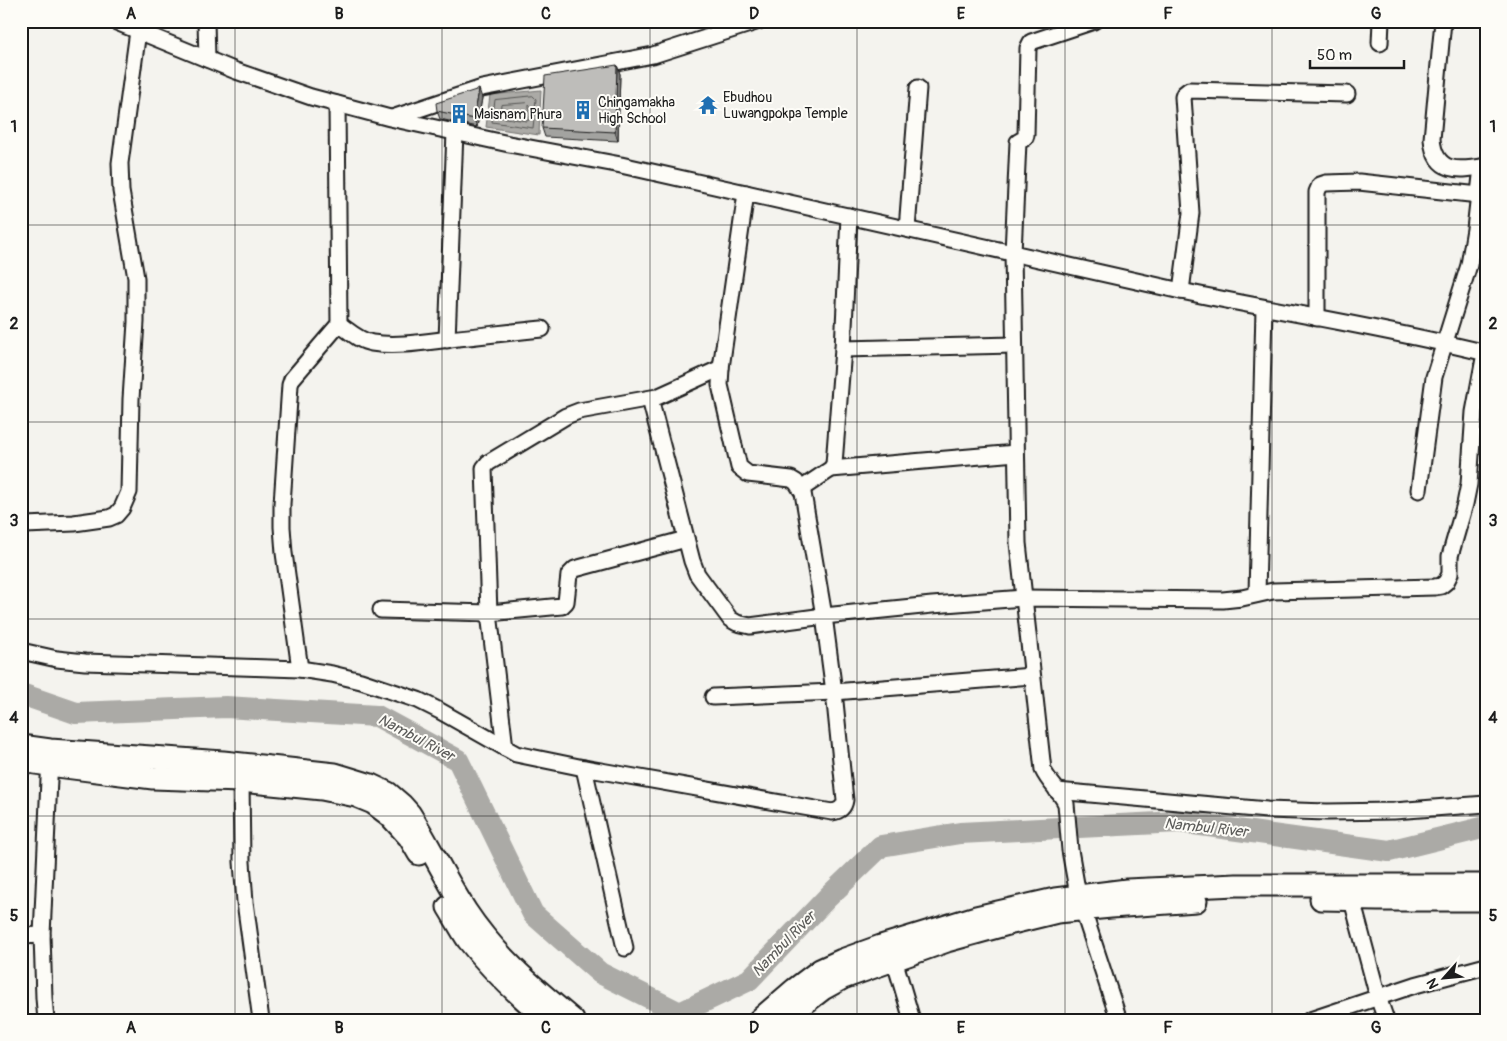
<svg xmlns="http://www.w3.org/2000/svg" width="1507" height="1041" font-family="Pangolin,sans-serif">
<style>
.water{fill:#abaaa6;stroke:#72716f}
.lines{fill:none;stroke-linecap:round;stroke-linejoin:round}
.shore{stroke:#555553;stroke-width:1}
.river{stroke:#abaaa6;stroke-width:22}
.minor-casing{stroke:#1c1c1c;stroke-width:19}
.highway-casing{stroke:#1c1c1c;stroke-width:25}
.minor{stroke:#fdfcf7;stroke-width:15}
.highway{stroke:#fdfcf7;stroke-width:21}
.wall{fill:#a3a3a0;stroke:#1c1c1c}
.shaded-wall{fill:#858482;stroke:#1c1c1c}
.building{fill:#bebdba;stroke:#1c1c1c}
.grid{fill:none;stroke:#1c1c1c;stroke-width:1;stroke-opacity:0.55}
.labels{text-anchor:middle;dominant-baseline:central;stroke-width:4;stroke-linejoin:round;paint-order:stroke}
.poi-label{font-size:14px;fill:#1c1c1c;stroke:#fdfcf7;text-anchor:start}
.water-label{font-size:15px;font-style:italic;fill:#5c5c5a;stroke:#fdfcf7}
.neatline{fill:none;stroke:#1c1c1c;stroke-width:2}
.grid-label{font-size:16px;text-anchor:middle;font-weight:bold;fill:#1c1c1c}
</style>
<rect width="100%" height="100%" fill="#f4f3ee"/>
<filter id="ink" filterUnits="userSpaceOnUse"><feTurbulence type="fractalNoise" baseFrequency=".02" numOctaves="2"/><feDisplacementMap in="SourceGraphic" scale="10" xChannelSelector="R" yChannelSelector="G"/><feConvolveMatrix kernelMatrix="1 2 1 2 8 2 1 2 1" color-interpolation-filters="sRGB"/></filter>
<g filter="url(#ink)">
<path class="water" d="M541 90 539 135 486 127 490 95Z"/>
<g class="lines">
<g class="shore">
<path d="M533 96 536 99 533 128 492 122 495 100Z"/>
<path d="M527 103 529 105V120L527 121 499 117 501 105Z"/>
</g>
<path class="river" d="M21 694 76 713 226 707 377 716 458 760 533 914 600 973 680 1013 749 980 828 897 881 846 960 833 1179 822 1389 851 1486 827"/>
<g class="minor-casing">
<g id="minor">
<path d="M114 21 236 71 311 97 390 118 509 144 621 165 1181 291C1282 312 1385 328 1486 353"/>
<path d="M206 21 207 59"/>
<path d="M1094 21 1031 42 1028 48 1026 135 1025 138 1018 142 1013 253 1018 543 1043 770C1049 783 1061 792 1066 804L1070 850 1078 895 1119 1020"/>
<path d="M1443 21 1432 139C1435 174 1459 171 1486 166"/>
<path d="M1380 43 1381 21"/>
<path d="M392 118 482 88 653 55 759 21"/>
<path d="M907 229 918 88"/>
<path d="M1181 291 1191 213 1183 97 1184 94 1189 90 1347 94"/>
<path d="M1317 318V192L1320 185 1326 183 1359 182 1479 195"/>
<path d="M339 324C349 331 359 341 372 343 397 347 425 342 450 339 480 336 511 332 542 329"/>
<path d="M447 340 455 132"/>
<path d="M843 349 1014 345"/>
<path d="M650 399 692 561 697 574 730 619 737 623 750 626 824 616 932 605 1024 598 1223 600 1242 598 1273 591 1435 587 1441 586 1446 582 1450 574V556L1465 504 1469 484 1474 412 1485 353"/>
<path d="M831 469 1016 453"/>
<path d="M801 489 831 469 834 464 843 349 849 216"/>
<path d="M1419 490 1434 377 1469 265 1475 229 1482 167"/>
<path d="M21 524 25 525 74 523 109 518 116 515 122 508 129 492 131 399 136 322V278L121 191 120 163 138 31"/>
<path d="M1257 594 1264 309"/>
<path d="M381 610 489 613 562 606 566 602 569 575 575 569 686 539"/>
<path d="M21 651 57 659 85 662 300 669 332 674 361 681 418 700 440 711 516 754 584 768 832 812C840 811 844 807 845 800L834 692 824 616 803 493 796 482 791 479 748 474 739 467 720 385 721 368 746 193"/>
<path d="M300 669 284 553 282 527V504L290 385 292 379 339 324 337 104"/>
<path d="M713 697 834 692 1032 676"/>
<path d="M505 748 489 613 484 468 488 463 566 416 579 411 657 397 721 368"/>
<path d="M584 768 625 948"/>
<path d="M241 781 242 862 245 902 261 1020"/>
<path d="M1057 791 1267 810 1327 812 1394 811 1486 804"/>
<path d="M1352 900 1378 997 1386 1020"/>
<path d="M21 936 42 935"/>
<path d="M894 959 912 1020"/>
<path d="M46 1020 44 998 42 935 50 757"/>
<path d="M1310 1020 1415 985 1486 966"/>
</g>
</g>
<g class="highway-casing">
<g id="highway">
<path d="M21 746 50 750 223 762 335 774 371 785 388 793 402 805 410 814C430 846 446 880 466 911 495 955 532 986 573 1020"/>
<path d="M21 761 49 765 153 778 241 781 322 789 356 796 373 803 390 816 409 837 419 854"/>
<path d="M1321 899 1378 900H1486"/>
<path d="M448 907C455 918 461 930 468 940 491 970 519 996 548 1020"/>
<path d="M759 1020 795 989 820 970 842 960 881 946 976 917 1055 899 1127 890 1236 885H1486"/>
<path d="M783 1020 823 989 843 978 947 941 1012 923 1057 912 1111 907 1196 901"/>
</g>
</g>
<use href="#minor" class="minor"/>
<use href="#highway" class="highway"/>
</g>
<g class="wall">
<path d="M617 65 620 74 618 141 545 137 542 128Z"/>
<path d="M482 98 477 127 440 119 437 111Z"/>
</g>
<g class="shaded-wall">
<path d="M617 65 620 74 618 141 615 132Z"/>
<path d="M479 89 482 98 477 127 474 119Z"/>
</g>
<g class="building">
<path d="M617 65 615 132 542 128 545 76Z"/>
<path d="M479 89 474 119 437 111 436 103Z"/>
</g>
</g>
<path class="grid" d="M235 21V1020M442 21V1020M650 21V1020M857 21V1020M1065 21V1020M1272 21V1020M21 225H1486M21 422H1486M21 619H1486M21 816H1486"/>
<defs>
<g id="temple-bare" transform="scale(1.5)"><path d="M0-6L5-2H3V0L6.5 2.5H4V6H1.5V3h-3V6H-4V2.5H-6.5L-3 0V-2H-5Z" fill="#1f6fb2" stroke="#fdfcf7" stroke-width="2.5" paint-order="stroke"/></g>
<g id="building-bare" transform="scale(1.5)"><path d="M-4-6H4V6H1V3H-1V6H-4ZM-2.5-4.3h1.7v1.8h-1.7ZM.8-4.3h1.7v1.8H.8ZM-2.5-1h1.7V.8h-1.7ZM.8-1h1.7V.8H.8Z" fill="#1f6fb2" stroke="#fdfcf7" stroke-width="2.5" paint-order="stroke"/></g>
</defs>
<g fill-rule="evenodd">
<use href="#temple-bare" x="708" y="105"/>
<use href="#building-bare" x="583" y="110"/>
<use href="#building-bare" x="459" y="114"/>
</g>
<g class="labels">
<g class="poi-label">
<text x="723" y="97">Ebudhou<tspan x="723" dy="16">Luwangpokpa Temple</tspan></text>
<text x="598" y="102">Chingamakha<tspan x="598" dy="16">High School</tspan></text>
<text x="474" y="114">Maisnam Phura</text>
</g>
<g class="water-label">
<text transform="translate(416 738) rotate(28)">Nambul River</text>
<text transform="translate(1206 828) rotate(6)">Nambul River</text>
<text transform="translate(784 944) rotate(-46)">Nambul River</text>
</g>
</g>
<rect width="1507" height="1041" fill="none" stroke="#fdfcf7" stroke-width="55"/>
<g transform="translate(1444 978) rotate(243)" stroke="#fdfcf7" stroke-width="4" paint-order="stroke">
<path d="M0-4L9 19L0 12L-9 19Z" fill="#1c1c1c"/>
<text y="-8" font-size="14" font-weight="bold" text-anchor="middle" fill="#1c1c1c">N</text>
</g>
<path d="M1310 60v8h94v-8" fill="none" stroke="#1c1c1c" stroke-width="2.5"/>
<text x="1317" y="60" font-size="15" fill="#1c1c1c" stroke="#fdfcf7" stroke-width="4" paint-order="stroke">50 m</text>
<rect x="28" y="28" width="1452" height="986" class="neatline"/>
<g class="grid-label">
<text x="131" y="19">A</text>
<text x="339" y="19">B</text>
<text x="546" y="19">C</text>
<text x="754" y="19">D</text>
<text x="961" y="19">E</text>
<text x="1168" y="19">F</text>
<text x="1376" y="19">G</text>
<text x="14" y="132">1</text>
<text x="1493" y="132">1</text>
<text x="14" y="329">2</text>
<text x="1493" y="329">2</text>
<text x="14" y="526">3</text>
<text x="1493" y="526">3</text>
<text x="14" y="723">4</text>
<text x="1493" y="723">4</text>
<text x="14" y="921">5</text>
<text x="1493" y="921">5</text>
<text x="131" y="1033">A</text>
<text x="339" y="1033">B</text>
<text x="546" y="1033">C</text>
<text x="754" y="1033">D</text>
<text x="961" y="1033">E</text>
<text x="1168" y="1033">F</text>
<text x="1376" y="1033">G</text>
</g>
</svg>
